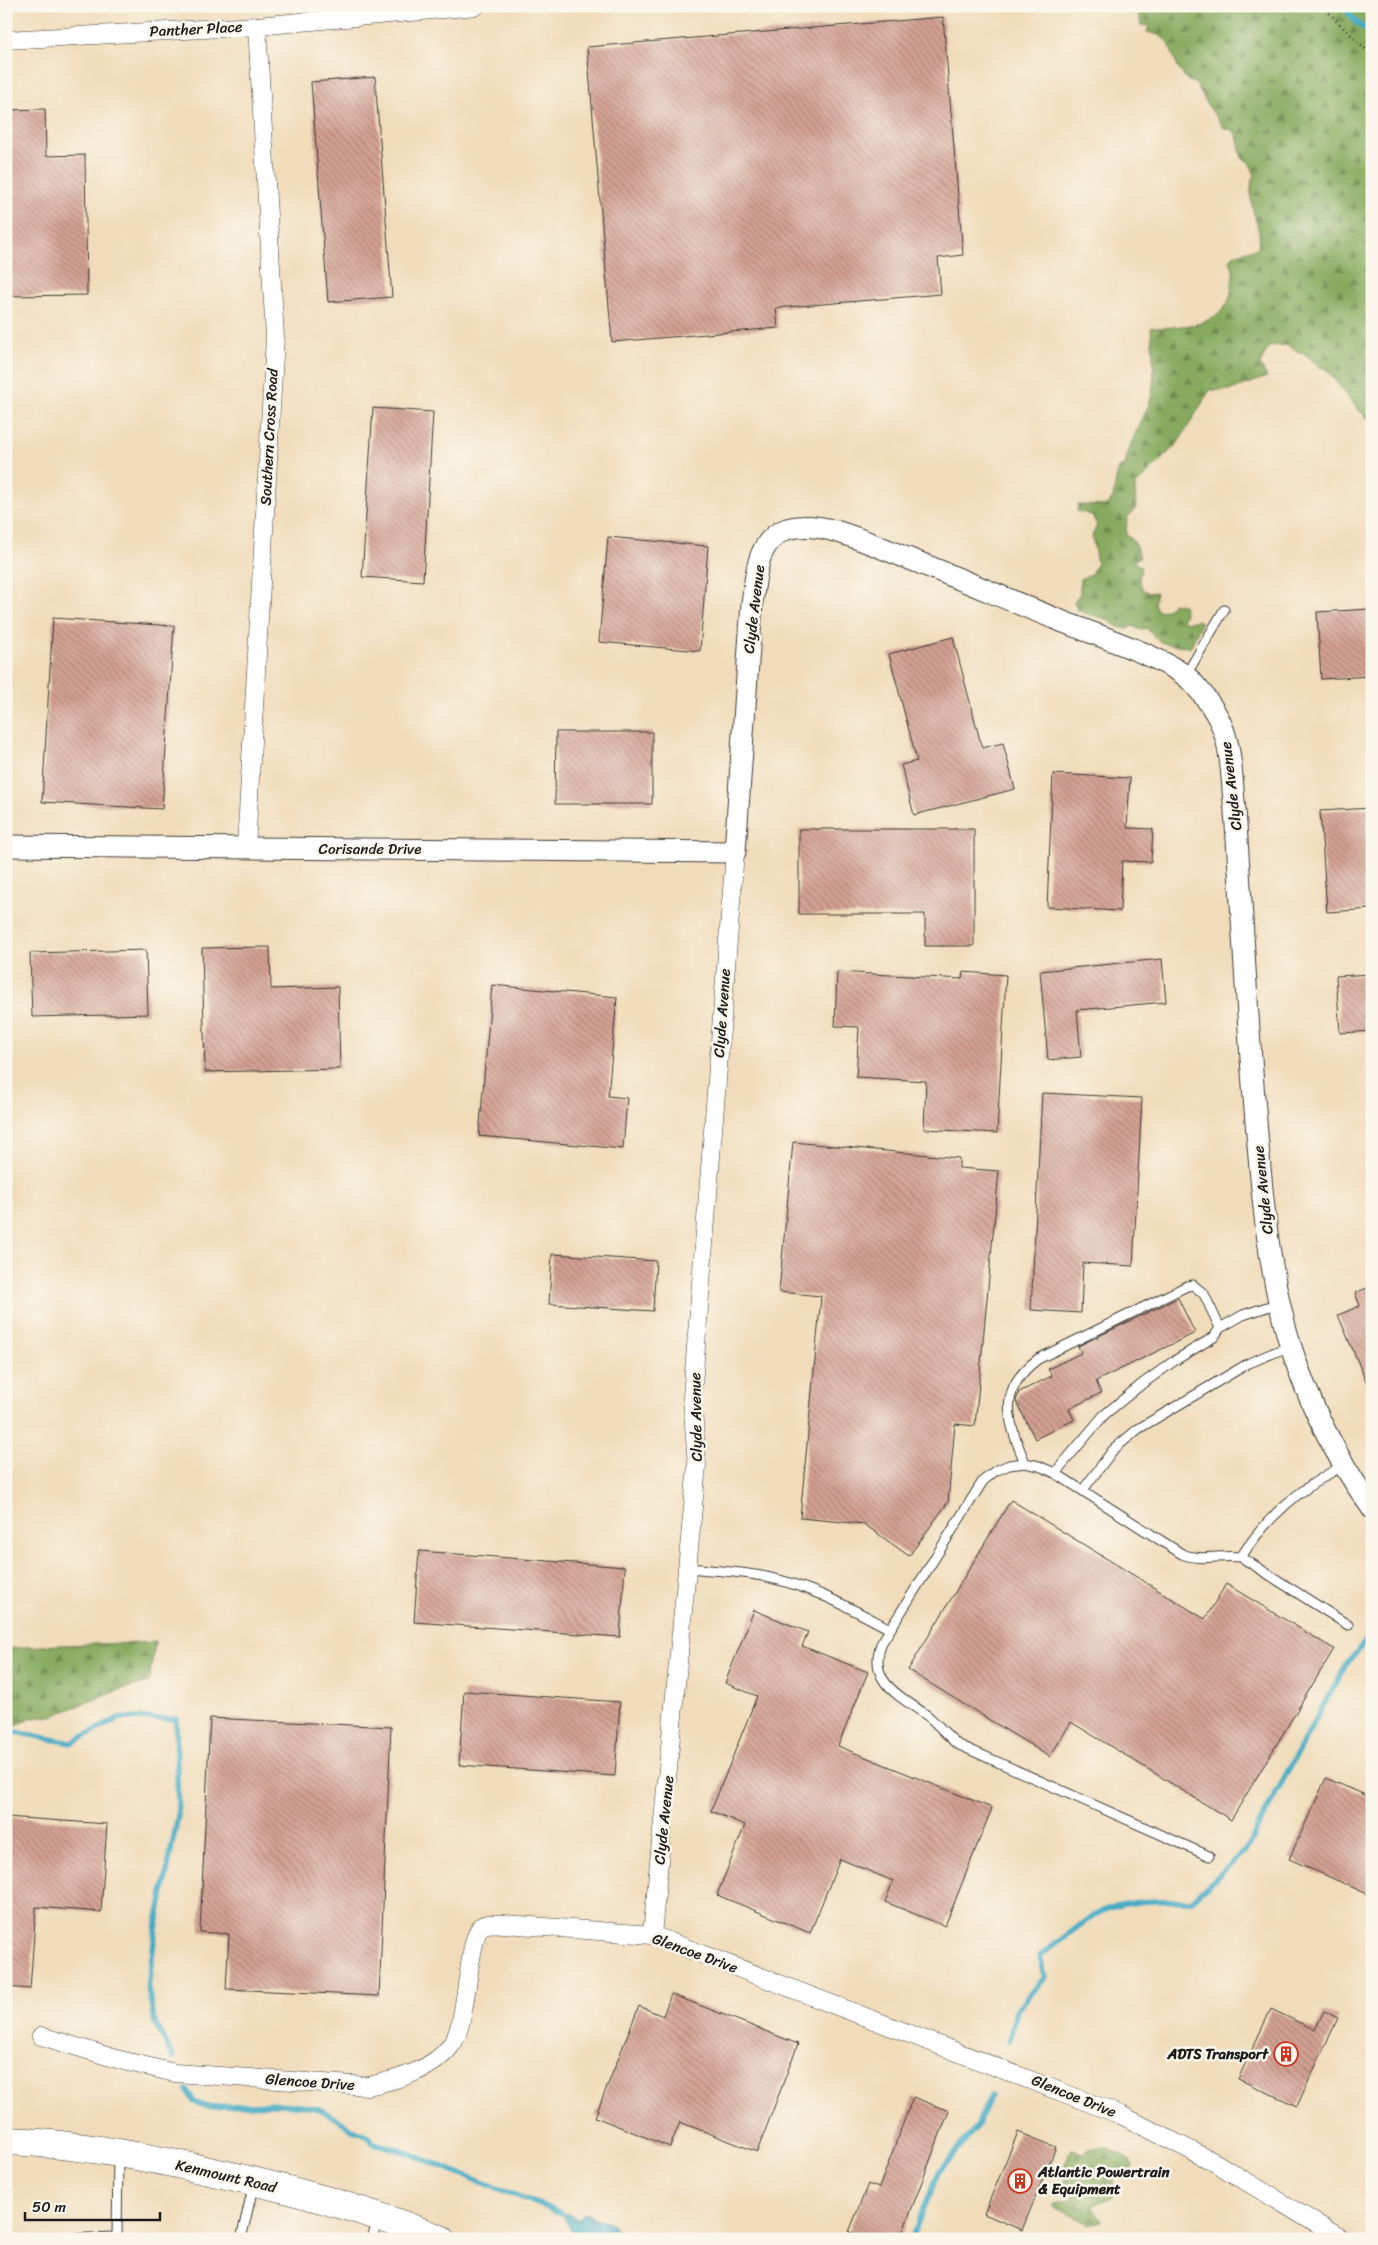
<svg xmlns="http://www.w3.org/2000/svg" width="1378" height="2245" font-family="Sriracha,sans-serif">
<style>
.forest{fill:url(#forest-firs);stroke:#52633e}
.water{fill:url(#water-waves);stroke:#306470}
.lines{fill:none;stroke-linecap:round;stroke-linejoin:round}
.stream{stroke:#45abc4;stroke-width:5.5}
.building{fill:url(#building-back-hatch)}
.service-casing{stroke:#3c3934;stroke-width:11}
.minor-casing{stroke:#3c3934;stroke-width:19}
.tertiary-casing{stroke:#3c3934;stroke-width:23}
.primary-casing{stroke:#3c3934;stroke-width:29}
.path{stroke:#3c3934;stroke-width:3;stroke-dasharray:1 4;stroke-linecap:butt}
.service{stroke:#fff;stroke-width:9}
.minor{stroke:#fff;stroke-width:18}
.tertiary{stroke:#fff;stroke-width:21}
.primary{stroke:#fff;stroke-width:28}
.labels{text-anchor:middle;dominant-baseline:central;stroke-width:5;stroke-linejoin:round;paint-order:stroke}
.street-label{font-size:15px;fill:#1c1c1c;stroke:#fbf7ec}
.poi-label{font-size:15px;font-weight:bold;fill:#1c1c1c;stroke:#fbf7ec;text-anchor:end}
</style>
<defs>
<pattern id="forest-firs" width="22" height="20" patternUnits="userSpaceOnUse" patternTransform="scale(1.25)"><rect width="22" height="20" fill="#87aa5f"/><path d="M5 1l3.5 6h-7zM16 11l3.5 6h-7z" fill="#6e8a4e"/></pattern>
<pattern id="water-waves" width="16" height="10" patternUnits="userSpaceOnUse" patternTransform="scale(1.25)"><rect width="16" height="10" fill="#45abc4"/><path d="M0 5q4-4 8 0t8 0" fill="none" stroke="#398a9e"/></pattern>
<pattern id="building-back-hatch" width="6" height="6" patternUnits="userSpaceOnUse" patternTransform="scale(1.25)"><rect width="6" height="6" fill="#d3a193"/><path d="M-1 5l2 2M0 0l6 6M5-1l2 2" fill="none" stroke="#aa8277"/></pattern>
</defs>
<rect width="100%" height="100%" fill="#fbf7ec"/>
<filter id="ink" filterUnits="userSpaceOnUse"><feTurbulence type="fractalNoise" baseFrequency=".02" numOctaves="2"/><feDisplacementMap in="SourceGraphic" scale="10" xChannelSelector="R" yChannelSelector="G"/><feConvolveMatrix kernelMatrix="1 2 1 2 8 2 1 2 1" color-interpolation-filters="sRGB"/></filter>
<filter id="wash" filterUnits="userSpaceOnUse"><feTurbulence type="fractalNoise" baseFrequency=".0096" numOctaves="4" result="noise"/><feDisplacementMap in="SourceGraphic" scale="20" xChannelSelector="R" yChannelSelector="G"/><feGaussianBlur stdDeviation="1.12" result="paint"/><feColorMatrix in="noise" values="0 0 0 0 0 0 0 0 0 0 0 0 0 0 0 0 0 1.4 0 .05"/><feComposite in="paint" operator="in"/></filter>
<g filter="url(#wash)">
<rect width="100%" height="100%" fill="#f0dcba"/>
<g class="forest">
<path d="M1114 6H1372V421C1354 410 1340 384 1325 368H1320L1309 357 1286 345 1269 346 1260 364 1267 377 1231 390H1210L1178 443 1135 486 1136 508 1127 518 1126 534 1134 542 1140 557 1133 561 1141 567 1139 578 1142 589 1149 593 1156 592 1154 604 1158 611 1167 610 1173 603 1183 605 1185 614 1182 620 1187 622 1198 620 1201 623 1190 648C1180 643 1171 647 1161 642 1156 640 1151 632 1146 628L1141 630 1133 626C1116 633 1114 620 1100 617 1092 615 1085 613 1077 610L1074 601 1080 594V579L1091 574 1097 563 1092 536 1097 525 1092 515 1077 511 1078 505 1107 506 1113 497 1118 468 1125 466C1128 442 1142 424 1150 401 1157 378 1152 351 1151 327 1162 329 1171 327 1182 326 1186 325 1190 326 1194 325 1216 319 1231 309 1232 284 1233 274 1235 271 1230 262L1233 255 1258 248C1259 243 1260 236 1259 232 1255 215 1245 192 1255 175L1249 162 1242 158 1237 135 1232 130 1224 128 1209 107 1196 84 1187 80 1179 69 1167 41 1159 35 1147 32 1149 26 1141 25 1138 12 1130 13 1127 6Z"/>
<path d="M155 1642 149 1682 119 1690 52 1716 32 1718 11 1728 6 1705V1649C56 1643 106 1645 155 1642Z"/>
<path d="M1089 2148H1108L1131 2161 1133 2167 1129 2172 1123 2170 1113 2174 1114 2196 1092 2206 1102 2221 1090 2224 1052 2206 1058 2202 1070 2200 1074 2196C1059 2179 1062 2167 1072 2149L1083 2153Z"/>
</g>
<path class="water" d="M561 2213 570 2214 577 2219 582 2214 587 2213 594 2219 613 2224 621 2237 604 2239 600 2237 583 2239 573 2232Z"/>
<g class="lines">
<g class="stream">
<path d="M1343 6 1357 23 1372 34"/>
<path d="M6 1730 71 1743 119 1718 176 1719 178 1815 155 1934 148 1989 155 2023 173 2057"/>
<path d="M1009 2041 1016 2011 1045 1977 1040 1956C1057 1943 1091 1914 1110 1908 1136 1899 1164 1901 1191 1901L1245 1851 1315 1720 1347 1664 1372 1633"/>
<path d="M187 2090 194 2102 208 2107 271 2104 301 2105 320 2109 345 2124 350 2129 368 2136 373 2143 403 2151 561 2213"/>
<path d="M621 2237 624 2239"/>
<path d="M911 2239 939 2172 976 2127 991 2096"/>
</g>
</g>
<g id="blocks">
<g class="building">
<path d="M943 17 963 255 938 258 941 294 776 308 778 328 612 342 587 47Z"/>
<path d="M375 77 392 297 328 302 311 82Z"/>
<path d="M45 109 46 156 85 155 87 295 6 296V110Z"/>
<path d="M373 408 433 412 423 581 362 577Z"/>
<path d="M608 537 708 546 700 651 599 642Z"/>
<path d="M1372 609V676L1321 679 1317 612Z"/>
<path d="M53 618 174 626 162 809 42 802Z"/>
<path d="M953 637 982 748 1003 743 1015 789 914 815 901 765 917 761 889 654Z"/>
<path d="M556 732H652V804H555Z"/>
<path d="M1053 774 1130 778 1127 828 1153 829 1151 862 1122 861 1120 911 1047 907Z"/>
<path d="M1372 808V909L1327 912 1320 811Z"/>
<path d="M799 829H974V946H925V914H799Z"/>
<path d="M270 947 271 989 338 987 340 1069 205 1072 202 948Z"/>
<path d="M146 950 148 1014 32 1017 30 953Z"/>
<path d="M1162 959 1166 1002 1077 1010 1081 1057 1048 1060 1040 971Z"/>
<path d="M837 972 962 979 963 972 1006 975 997 1133 924 1129 926 1081 856 1077 859 1027 835 1026Z"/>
<path d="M1372 974V1031L1340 1033 1336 976Z"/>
<path d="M492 985 617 997 608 1096 627 1098 623 1149 479 1136Z"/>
<path d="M1042 1093 1142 1098 1133 1266 1083 1263 1081 1313 1031 1310Z"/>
<path d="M793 1142 959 1158V1168L999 1171 975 1426 955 1424 948 1502 909 1556 864 1524 800 1518 821 1296 779 1292Z"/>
<path d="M552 1254 656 1261 653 1311 549 1304Z"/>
<path d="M1372 1286V1395L1338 1315 1360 1306 1355 1293Z"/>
<path d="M1178 1298 1195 1333 1096 1381 1101 1393 1069 1409 1074 1420 1035 1439 1016 1401 1019 1392 1052 1376 1048 1369 1081 1353 1078 1346Z"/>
<path d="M1011 1500 1205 1619 1226 1584 1334 1649 1231 1820 1071 1722 1050 1757 908 1670Z"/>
<path d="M419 1551 625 1567 620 1637 414 1622Z"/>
<path d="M754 1610 808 1632 802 1646 868 1672 838 1746 992 1808 945 1926 885 1902 893 1881 840 1859 810 1933 717 1895 745 1825 711 1811 757 1696 725 1683Z"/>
<path d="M464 1691 620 1702 615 1776 459 1765Z"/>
<path d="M210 1718 391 1727 379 1996 226 1989 229 1934 200 1932Z"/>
<path d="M1326 1778 1372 1798V1896L1289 1859Z"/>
<path d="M6 1817 107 1824 101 1912 36 1907 30 1989 6 1987Z"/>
<path d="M671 1994 798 2044 757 2152 680 2122 670 2147 595 2117 639 2006 663 2016Z"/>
<path d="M1271 2009 1315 2030 1324 2011 1338 2018 1297 2106 1238 2079Z"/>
<path d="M913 2097 949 2111 900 2239H868L849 2232 868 2184 879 2188Z"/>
<path d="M1018 2132 1056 2147 1022 2230 984 2214Z"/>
</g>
</g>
</g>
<g filter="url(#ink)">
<use href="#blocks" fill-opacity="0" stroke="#3c3934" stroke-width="1"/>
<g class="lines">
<g class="service-casing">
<g id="service">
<path d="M1186 675 1224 610"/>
<path d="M1025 1463C1008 1421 996 1390 1038 1359L1187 1286 1193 1285 1204 1294 1220 1328"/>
<path d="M1055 1473 1104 1415 1142 1384 1174 1361 1214 1337 1220 1328 1243 1315 1279 1303"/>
<path d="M1083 1490 1113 1450 1138 1429 1249 1363 1290 1346"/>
<path d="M1241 1557C1268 1515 1300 1489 1344 1465"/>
<path d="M689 1568C714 1571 741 1571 766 1577 811 1586 850 1608 890 1629"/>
<path d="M1209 1856 957 1744C947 1735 938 1725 929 1717 903 1697 867 1684 881 1644L983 1481 995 1471 1009 1465 1025 1463 1039 1466 1055 1473 1182 1554C1201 1562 1221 1554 1241 1557L1348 1625"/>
<path d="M58 2239 117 2237"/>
<path d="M117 2239 118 2156"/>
<path d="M241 2239 254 2183"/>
<path d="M372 2239 378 2219"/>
</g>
</g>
<g class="minor-casing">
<g id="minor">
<path d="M6 40 257 26 476 6"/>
<path d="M246 848 275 337 257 26"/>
<path d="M652 1935 697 1465 692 1397 735 852"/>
<path d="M41 2036 120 2060 175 2073 368 2086C397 2080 434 2070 452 2044 469 2020 467 1937 482 1926 489 1922 498 1924 505 1924L652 1935 1121 2115 1214 2162 1342 2239"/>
</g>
</g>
<g class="tertiary-casing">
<path id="tertiary" d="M6 846 735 852 752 603C756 576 756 540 787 529 800 525 818 526 831 530 855 536 879 547 902 556 954 576 1004 598 1056 619 1087 632 1172 659 1192 682 1204 695 1217 712 1223 729 1232 752 1232 786 1235 811 1242 906 1246 1002 1254 1097 1261 1181 1266 1266 1291 1347 1309 1404 1337 1459 1372 1508"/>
</g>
<g class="primary-casing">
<path id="primary" d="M6 2141C74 2143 143 2156 209 2171 287 2188 366 2209 440 2239"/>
</g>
<g class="path">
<path d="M995 6 996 7"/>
<path d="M1322 6 1372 56"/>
</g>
<use href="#service" class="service"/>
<use href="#minor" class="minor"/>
<use href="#tertiary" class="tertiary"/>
<use href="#primary" class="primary"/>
</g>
</g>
<defs>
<g id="building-ring" transform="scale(1.25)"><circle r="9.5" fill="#fbf7ec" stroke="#c8321e" stroke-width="1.5"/><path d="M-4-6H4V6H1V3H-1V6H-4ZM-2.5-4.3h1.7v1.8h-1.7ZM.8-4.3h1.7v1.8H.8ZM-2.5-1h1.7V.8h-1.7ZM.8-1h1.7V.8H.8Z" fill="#c8321e"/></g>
</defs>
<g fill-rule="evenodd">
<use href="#building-ring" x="1286" y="2054"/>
<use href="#building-ring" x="1020" y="2181"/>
</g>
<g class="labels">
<g class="street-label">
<text transform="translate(196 29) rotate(-3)">Panther Place</text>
<text transform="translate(269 437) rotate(-87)">Southern Cross Road</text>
<text transform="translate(754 609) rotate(-83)">Clyde Avenue</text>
<text transform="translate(1231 786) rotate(-97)">Clyde Avenue</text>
<text x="370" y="849">Corisande Drive</text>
<text transform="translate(722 1013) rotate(-86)">Clyde Avenue</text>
<text transform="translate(1263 1190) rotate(-96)">Clyde Avenue</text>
<text transform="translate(696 1417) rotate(-91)">Clyde Avenue</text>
<text transform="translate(664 1820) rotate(-84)">Clyde Avenue</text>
<text transform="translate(695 1953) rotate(20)">Glencoe Drive</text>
<text transform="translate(310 2082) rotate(4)">Glencoe Drive</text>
<text transform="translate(1074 2096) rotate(22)">Glencoe Drive</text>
<text transform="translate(226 2176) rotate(13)">Kenmount Road</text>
</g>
<g class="poi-label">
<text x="1268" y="2054">ADTS Transport</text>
<text x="1038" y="2172" text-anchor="start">Atlantic Powertrain<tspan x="1038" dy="17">&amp; Equipment</tspan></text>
</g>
</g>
<rect width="1378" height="2245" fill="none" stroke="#fbf7ec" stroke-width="25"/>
<path d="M25 2212v8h135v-8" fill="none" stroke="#1c1c1c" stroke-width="2.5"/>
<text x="32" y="2212" font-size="15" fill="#1c1c1c" stroke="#fbf7ec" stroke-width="4" paint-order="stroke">50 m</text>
</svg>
